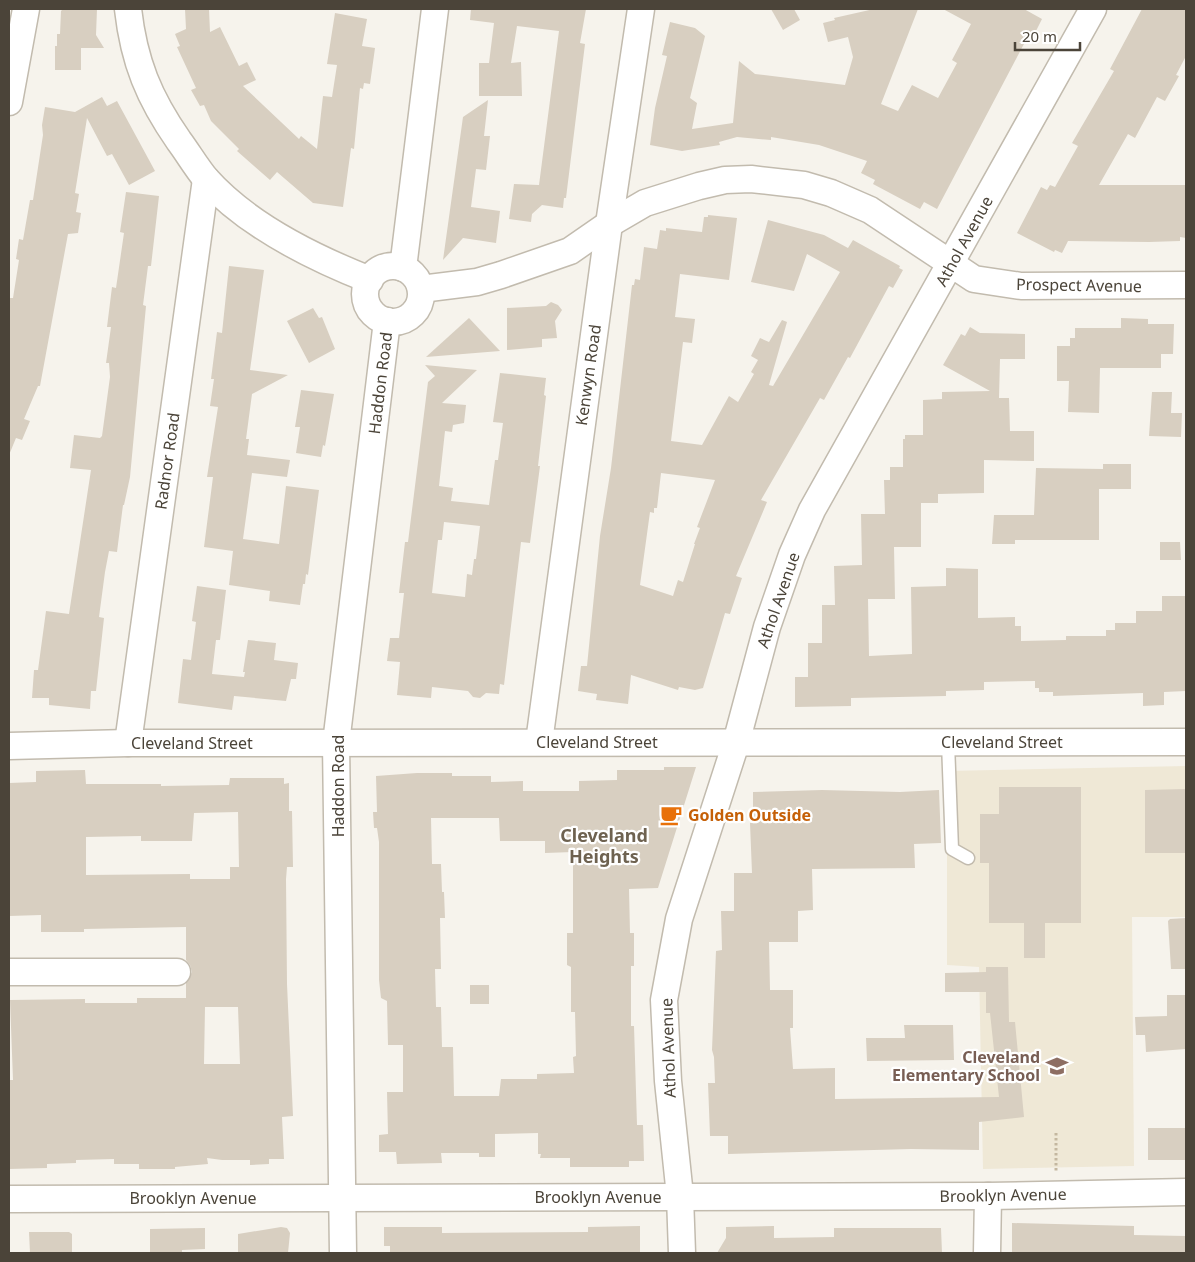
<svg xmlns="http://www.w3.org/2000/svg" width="1195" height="1262" font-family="'Noto Sans',sans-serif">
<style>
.education{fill:#efe8d6}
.building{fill:#d8cfc1;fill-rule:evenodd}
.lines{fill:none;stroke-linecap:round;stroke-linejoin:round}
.lane-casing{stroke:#c2bbae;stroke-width:15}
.street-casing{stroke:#c2bbae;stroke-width:29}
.path{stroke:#c4b79f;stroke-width:3;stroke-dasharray:2.5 2.5;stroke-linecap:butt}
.lane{stroke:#fff;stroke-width:12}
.street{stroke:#fff;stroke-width:26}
.labels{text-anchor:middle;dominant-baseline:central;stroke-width:4.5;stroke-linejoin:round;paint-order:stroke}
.street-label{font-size:16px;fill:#4b4439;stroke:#fff}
.food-label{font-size:16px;font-weight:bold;fill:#c56008;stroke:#fff;text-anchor:start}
.education-label{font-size:16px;font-weight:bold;fill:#785e54;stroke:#fff;text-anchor:end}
.neighbourhood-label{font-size:18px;font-weight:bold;fill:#6e6250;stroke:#fff}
</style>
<rect width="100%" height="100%" fill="#f6f3ec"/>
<path class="education" d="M1186 766V917H1132L1134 1166 983 1169 979 967 947 965V771Z"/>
<g class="building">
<path d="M63 9H97L96 35 104 48H81V70H55V46H57V34H60L61 11Z"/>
<path d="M185 9H209L210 32 220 27 239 66 247 62 256 80 243 86 299 139 301 136 317 149 323 96 332 97 337 65 327 64 335 13 367 19 362 46 375 48 370 84 364 83 363 89 360 88 354 149 351 148 343 207 313 203 277 172 270 180 237 151 239 149 211 121 204 105 200 106 191 90 196 88 177 47 180 46 175 34 186 29Z"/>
<path d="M471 9H586L580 43 585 44 566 198H564L563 208 542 205 532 214 531 222 509 219 514 184 539 185 559 31 517 26 511 63 521 62 522 96H479V63H489L494 23 470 20Z"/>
<path d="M771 9H794L800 20 783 30Z"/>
<path d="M874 9H918L881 104 898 111 912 85 938 98 957 63 952 60 971 24 943 9H1024L1042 19 1032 39 1028 43 1025 42 937 209 924 202 920 209 873 184 875 180 861 173 867 161 819 145 771 137V140L737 137 719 142 720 145 682 151 650 145 655 108 667 56 662 55 670 22 695 28 705 36 690 98 697 103 692 129 733 123 739 61 755 74 845 85 853 57 848 37 828 42 823 23 835 20 834 18Z"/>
<path d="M1142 9H1186V56L1176 75 1179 76 1165 101 1157 97 1135 138 1128 134 1099 185H1186V238L1180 237V241L1149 242 1068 241 1062 253 1055 250 1054 252 1017 233 1041 187 1047 190 1050 185 1055 187 1078 146 1072 143 1114 71 1110 69Z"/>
<path d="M102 97 107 106 117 101 155 171 129 185 112 154 107 156 87 118 75 193 79 194 76 212 81 213 78 233 68 234 40 386H38L24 419 30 421 22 440 16 438 9 455V298H13L19 260 16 259 19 239 23 240 30 200H33L43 135 42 125 45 107 75 112Z"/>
<path d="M488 100 484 136H490L486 170 476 169 471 207 500 211 496 243 463 238 443 260 463 117Z"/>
<path d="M126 192 159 196 151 266H148L143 305 146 306 130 477 124 505H123L117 552 109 551 105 572 99 617 104 618 96 691H91L90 709 49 705V698H32L34 670H38L46 611 69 614 91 470 70 468 74 435 100 438 102 436 110 377 109 363H106L111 327H107L112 287 116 288 124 233 120 232Z"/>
<path d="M708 215 737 218 729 280 680 274 675 317 695 319 692 343 683 342 671 441 702 445 729 396 738 402 754 374 751 372 758 360 751 356 760 338 769 342 782 320 787 322 769 385 773 386 840 272 807 254 794 291 751 282 768 220 824 235 848 248 853 240 900 266 899 268 903 270 893 288 889 286 850 358 848 357 824 400 820 398 761 500 767 502 736 576 742 578 730 614 725 613 703 688 695 690 679 687 678 690 631 675 628 704 596 700 597 694 578 691 581 666H587L600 536 611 468 632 285H634L635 279 640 280 644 247 657 249 660 230 666 231V228L702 232 704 217H708ZM661 473 715 480 697 527 700 528 694 544H695L683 582 678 580 673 596 640 585 650 512 654 513V508H657Z"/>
<path d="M229 266 264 270 250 370 288 375 252 394 246 439H249L247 455 290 460 287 477 252 473 243 539 279 544 286 486 319 490 308 575 306 574 305 584H303L300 605 269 601 270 591 229 585 233 551 204 547 213 477H207L218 407 210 406 214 379H211L217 332 222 333Z"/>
<path d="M551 302 558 305 562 310 555 321 557 338 542 339V347L507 350V308L546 306Z"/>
<path d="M313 308 319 318 322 317 335 349 309 363 287 321Z"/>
<path d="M469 318 500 351 426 357Z"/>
<path d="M1121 318 1148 319V324H1174L1173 354H1161V368H1100L1099 413 1068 412 1069 381H1057V346H1070V338H1075V328H1121Z"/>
<path d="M970 327 980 333 1025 334V359H1000L999 398H1009L1010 431H1034V461L984 460V493L938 494V503H921V547H894L895 599H868L869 656 912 654 911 587 946 586V568L978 569V618L1015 617V626H1021V641L1066 640V636H1106V630H1115V623H1136V611H1162V596H1186V691L1164 692V705L1143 706V693L1053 696V692H1039V688H1035V681L984 682V690L946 691V696L851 698V706L795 707V677H808V643H822V605H835L834 566 862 565 861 514H885L884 480H890V467H903V439H905V435H923V400L942 399V392L990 391 943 365 961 334 965 336Z"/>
<path d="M425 365 477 370 442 403 466 405 464 423 453 425 452 432 445 431 439 486 453 488 451 501 489 505 495 460H498L503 423 493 422 500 373 546 378 544 395 546 396 538 466H540L530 543 521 542 504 685 500 684 499 694 486 693 480 698 473 697 468 691 432 687 431 698 397 695 400 662 387 661 390 638H399L404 593H399L405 542H408L428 382 435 376ZM444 522 480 526 476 559H474L472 575 467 574 465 597 432 593 438 540H442Z"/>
<path d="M301 390 334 394 325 446 323 445 321 457 296 453 300 427H295Z"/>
<path d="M1152 392H1172L1171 413H1182L1181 437 1149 436Z"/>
<path d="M1103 464H1131V489H1099V540H1015V544H992L994 515H1034L1036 468 1103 469Z"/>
<path d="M1160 542H1180L1181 560H1160Z"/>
<path d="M197 586 226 590 220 640H216L212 674 244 677 245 672H243L248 640 276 643 274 660 298 663 296 679H291L286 701 234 696 232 710 178 703 183 659 191 660 196 622 192 621Z"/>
<path d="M664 767H696L658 888 629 889 630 933H634V966H631V1026H634L637 1125H643L644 1161H629V1167H570V1158H540L541 1154H538V1133L495 1134V1157H479V1153H441L442 1163 397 1164 396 1152H379V1135L388 1134 387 1092H403V1045H388L387 1001 381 998 379 980V842L377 828H374L373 812H377L376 776 417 773H452V776H491V782L523 781V791H579V781L617 780V770H664ZM431 818H499L500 841H545V853L573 852V933H567V965L571 967V1012H575L576 1056 573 1057 574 1073 537 1074V1079H501L499 1096H454L453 1047H442L441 1007H436L435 969H441L440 918H445L444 892H442L441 864H432Z"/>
<path d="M85 770 86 784H161V786L229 785 230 778H284V784L289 783V811H292L293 867H287L286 879 287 984 293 1116 282 1117 284 1159H269V1164L250 1165V1160H222L207 1158 208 1164 175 1167V1169H139V1164H114V1159L76 1160V1163L47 1164V1168L9 1169V1080H13L10 1000 85 999V1003H137V998H186V983L192 972 190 965 186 960V927L84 929V932H41V915L9 916V783L36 782V771ZM238 812 239 867H230V879H190V874L86 875V837L141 836V841H192L194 813ZM205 1007H238L240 1064H204Z"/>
<path d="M999 787H1081V923H1045V958H1024V923H989V863H980V814H999Z"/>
<path d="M1186 789V853H1145V790Z"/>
<path d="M822 790 900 792 939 790 941 843 914 844 915 868 812 869 813 910 798 911V942H769L770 990H793V1028H790L793 1069 835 1068V1099L999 1097 990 1013H986V992H945V973L986 972V967H1008L1009 1022H1015L1024 1117 979 1122V1150L911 1149 728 1154V1136H710L708 1083H715L714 1057 712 1050 716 951 722 950 721 911H734V873H752L750 823H753V792Z"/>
<path d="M1186 918V969H1171L1168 921 1170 919Z"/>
<rect x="470" y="985" width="19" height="19"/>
<path d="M1167 995H1186V1049L1146 1052 1145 1035H1136L1135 1017 1167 1016Z"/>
<path d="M904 1025H953L954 1060 867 1061 866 1038H905Z"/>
<rect x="1148" y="1128" width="38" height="32"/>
<path d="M1012 1223 1134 1226V1235L1186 1236V1253H1012Z"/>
<path d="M640 1226V1253H390V1246H384V1227H442V1233L588 1232V1227Z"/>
<path d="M774 1226V1238L834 1237V1228H941L942 1253H717L726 1238V1227Z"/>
<path d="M281 1227 287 1228 290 1233 288 1253H238V1234Z"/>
<path d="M205 1228V1249L182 1250V1253H150V1229Z"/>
<path d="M29 1232H69L72 1234V1253H30Z"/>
</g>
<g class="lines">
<g class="lane-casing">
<path id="lane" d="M948 743 952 849 968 858"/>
</g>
<g class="street-casing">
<g id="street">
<path d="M128 9C134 62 149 98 179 141 188 153 196 167 206 179 246 224 314 258 370 280"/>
<path d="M9 102 26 9"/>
<circle cx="393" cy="294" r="28"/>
<path d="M403 268 435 9"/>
<path d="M421 289 477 282 501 275 570 251 609 224 645 203 699 186 725 180 751 179 804 185 831 193 870 210 974 279 1021 286 1186 285"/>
<path d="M539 742 609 224 641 9"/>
<path d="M128 743 206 179"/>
<path d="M9 746 128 743 1186 742"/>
<path d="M9 972H177"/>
<path d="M9 1199 988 1196 1186 1192"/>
<path d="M343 1253 336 743 387 321"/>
<path d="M682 1253 680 1196 668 1081 664 1000 679 919 736 743 767 627 792 555 812 510 1093 9"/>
<path d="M987 1253 988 1196"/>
</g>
</g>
<path class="path" d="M1056 1133V1171"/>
<use href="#lane" class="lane"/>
<use href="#street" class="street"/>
</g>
<defs>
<g id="cafe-bare" transform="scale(1.725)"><path d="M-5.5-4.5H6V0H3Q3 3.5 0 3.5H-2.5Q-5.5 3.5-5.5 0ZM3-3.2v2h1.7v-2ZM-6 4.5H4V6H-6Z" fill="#e8710a" stroke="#fff" stroke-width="2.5" paint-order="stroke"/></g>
<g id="school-bare" transform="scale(1.725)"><path d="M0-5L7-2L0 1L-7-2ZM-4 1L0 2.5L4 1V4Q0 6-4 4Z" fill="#8d6e63" stroke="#fff" stroke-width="2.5" paint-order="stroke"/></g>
</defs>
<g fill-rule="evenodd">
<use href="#cafe-bare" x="671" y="815"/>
<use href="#school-bare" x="1057" y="1066"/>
</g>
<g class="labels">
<g class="street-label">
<text transform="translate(964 241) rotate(-61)">Athol Avenue</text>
<text transform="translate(1079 285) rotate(1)">Prospect Avenue</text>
<text transform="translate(588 375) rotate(-82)">Kenwyn Road</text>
<text transform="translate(380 383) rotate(-83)">Haddon Road</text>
<text transform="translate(167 461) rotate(-82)">Radnor Road</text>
<text transform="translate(778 600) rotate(-71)">Athol Avenue</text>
<text x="597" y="742">Cleveland Street</text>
<text x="1002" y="742">Cleveland Street</text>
<text x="192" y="743">Cleveland Street</text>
<text transform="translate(338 786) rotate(-90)">Haddon Road</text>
<text transform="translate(668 1048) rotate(-92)">Athol Avenue</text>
<text transform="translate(1003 1195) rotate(-1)">Brooklyn Avenue</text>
<text x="598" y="1197">Brooklyn Avenue</text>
<text x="193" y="1198">Brooklyn Avenue</text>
</g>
<g class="food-label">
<text x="688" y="815">Golden Outside</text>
</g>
<g class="education-label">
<text x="1040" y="1057">Cleveland<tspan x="1040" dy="18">Elementary School</tspan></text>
</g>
<g class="neighbourhood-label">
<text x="604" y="835">Cleveland<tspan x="604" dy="21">Heights</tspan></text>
</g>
</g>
<rect width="1195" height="1262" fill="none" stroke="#4b4439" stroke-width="20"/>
<path d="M1015 42v8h65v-8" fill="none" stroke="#4b4439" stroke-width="2.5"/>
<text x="1022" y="42" font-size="15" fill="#4b4439" stroke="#ffffff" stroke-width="4" paint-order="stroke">20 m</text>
</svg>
